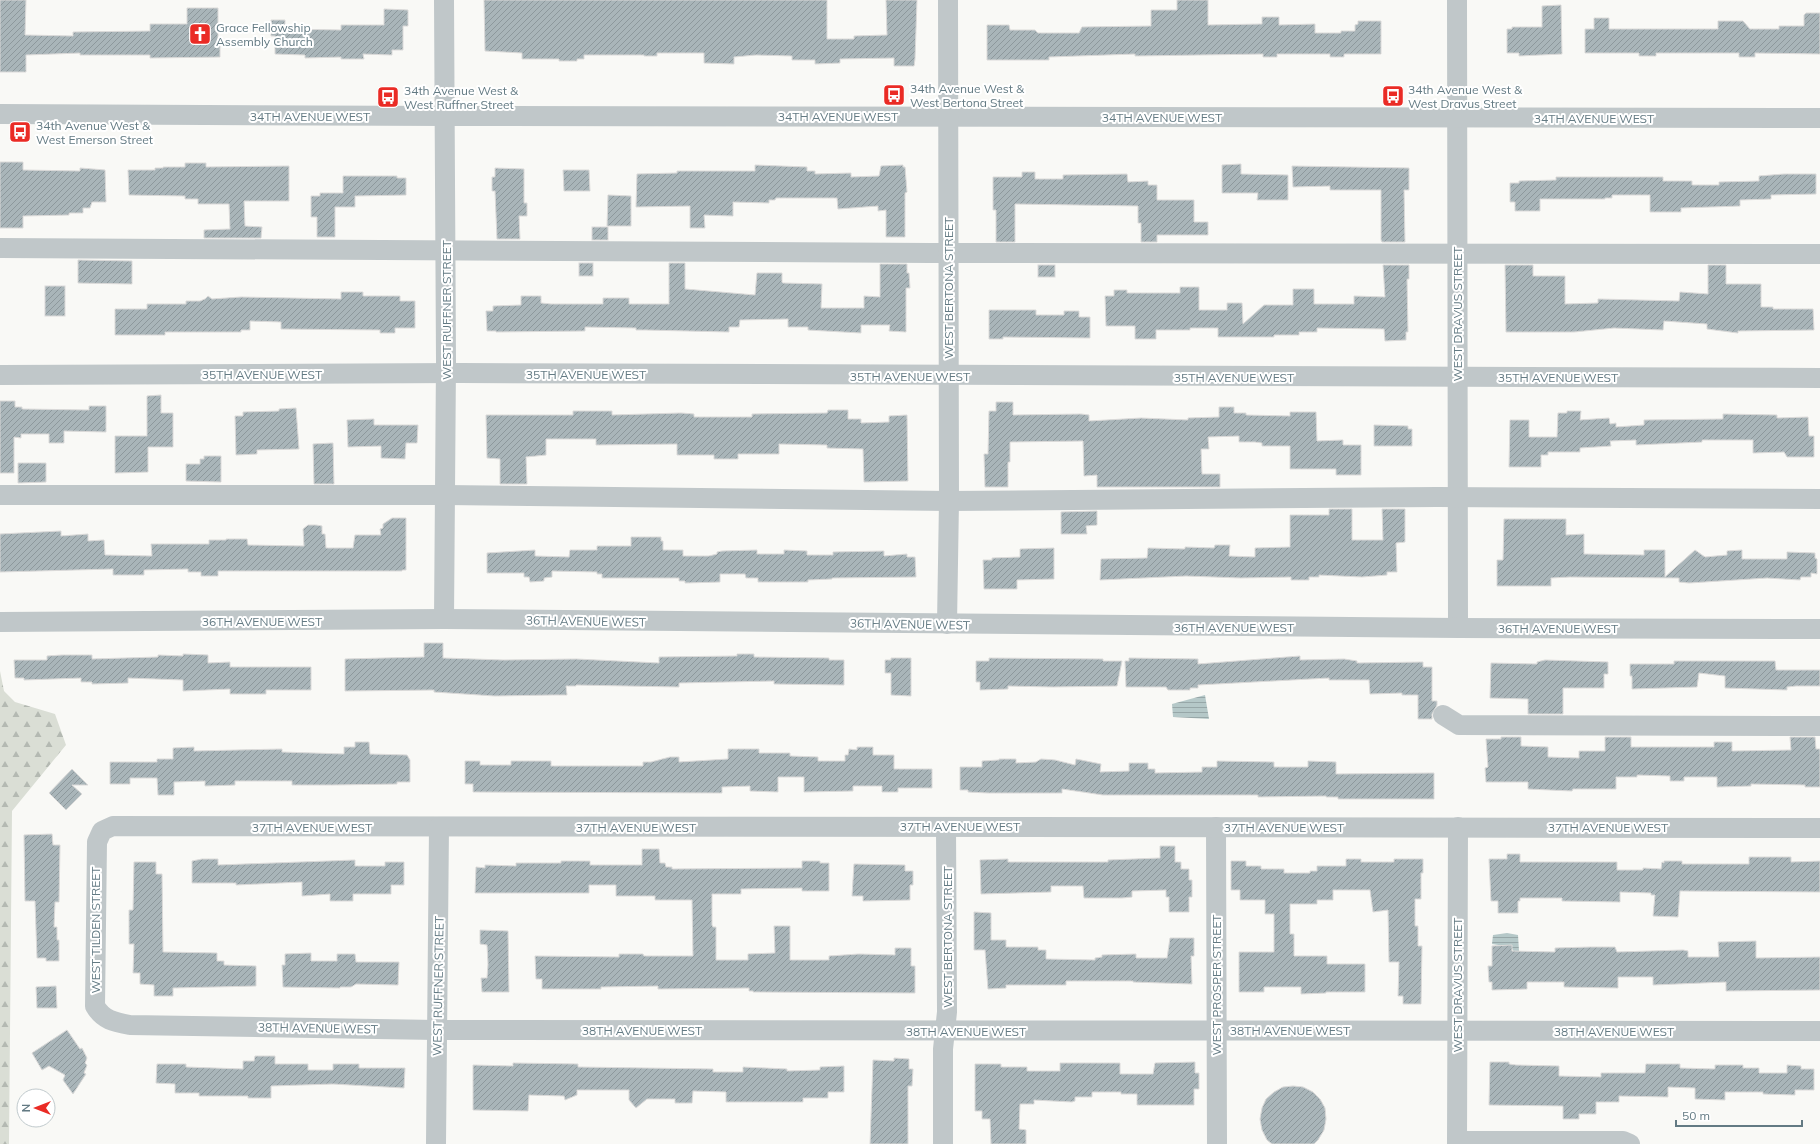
<svg xmlns="http://www.w3.org/2000/svg" width="1820" height="1144" font-family="Mulish,sans-serif">
<style>
.forest{fill:url(#forest-firs)}
.water{fill:url(#water-rules)}
.building{fill:url(#building-hatch);stroke:#dbdad9}
.lines{fill:none;stroke-linecap:round;stroke-linejoin:round}
.minor{stroke:#c0c7c9;stroke-width:20}
.labels{text-anchor:middle;dominant-baseline:central;stroke-width:4;stroke-linejoin:round;paint-order:stroke}
.poi-label{font-size:12px;fill:#637a83;stroke:#fff;text-anchor:start}
.street-label{font-size:12px;fill:#637a83;stroke:#fff}
</style>
<defs>
<pattern id="forest-firs" width="22" height="20" patternUnits="userSpaceOnUse"><rect width="22" height="20" fill="#daded5"/><path d="M5 1l3.5 6h-7zM16 11l3.5 6h-7z" fill="#b4b9b2"/></pattern>
<pattern id="water-rules" width="6" height="5" patternUnits="userSpaceOnUse"><rect width="6" height="5" fill="#b5c8c8"/><path d="M0 2.5h6" fill="none" stroke="#97a7a8"/></pattern>
<pattern id="building-hatch" width="6" height="6" patternUnits="userSpaceOnUse"><rect width="6" height="6" fill="#a9b5b9"/><path d="M-1 1l2-2M0 6l6-6M5 7l2-2" fill="none" stroke="#8d989c"/></pattern>
</defs>
<rect width="100%" height="100%" fill="#f9f9f6"/>
<path class="forest" d="M0 671 4 691 15 702 55 714 66 745 12 811 9 1144H0Z"/>
<g class="water">
<path d="M1205 695 1209 719 1173 717 1172 704Z"/>
<path d="M1507 933 1518 935 1519 951 1514 952 1511 947 1492 944 1493 935Z"/>
</g>
<g class="building">
<path d="M0 0H26L25 35 73 36V32L150 31V24H187V8H218V41H220V57L150 58V55H80V53L26 55V72H0Z"/>
<path d="M484 0H827V39H854V36L887 35 886 0H917L915 59 914 66H894V58L840 59V63L815 64V60H792V56L756 55 734 57V64L704 63V53H657V56H644V55H584V59H577V61H559V59H522V53L485 51Z"/>
<path d="M1177 0H1208V25L1262 24V17H1279V25L1315 24V33H1341V31H1355V25L1358 24V21H1381V54H1344V57H1330V54H1277V57H1263V54L1135 56V54L1049 57V60H987V25H1009L1010 30H1035L1038 33H1079L1082 27 1151 26V10H1177Z"/>
<path d="M1561 5 1562 54 1519 56V53H1507V29H1512V27H1542V6Z"/>
<path d="M384 9 408 10V26H403V50H392V55L363 54 364 59H341V57L305 58V55L275 54V36H271V20H285V29L341 30V25H384Z"/>
<path d="M1806 13H1820V54L1755 53V57H1739V53H1656V56H1639V53H1585V29H1594V18H1609V29H1718V21H1743L1750 29H1779V26H1804V15Z"/>
<path d="M0 162H23V170L80 171V168L105 170 106 202H92L90 208H83V213H69V215L23 216V228H0Z"/>
<path d="M185 163H206V167L289 166V201H244L245 226 262 227 261 238H204V230L230 229 229 204H198V199H185V196L129 195 128 170H155V168H163V167H185Z"/>
<path d="M1241 164V174L1288 175V200H1257L1258 193H1222V165Z"/>
<path d="M755 165 807 167V171H815V174L851 173V177L879 176 881 166 903 165V167H905L907 192 905 193V237H886V210L878 211V206L838 209 837 198H776L775 200H769V203L733 202V216L704 215 705 228H690V206L636 207 637 174 677 173V171H755Z"/>
<path d="M1292 166 1409 168V190H1404L1405 242H1382L1381 240V190H1330V186L1293 187Z"/>
<path d="M495 168 524 169V203H527V216H519L520 239H497L495 191H492V177H495Z"/>
<path d="M563 170H589L590 191H564Z"/>
<path d="M1022 172H1035V179H1063V175L1127 174 1128 182 1148 181V185H1157V200H1194V222H1208V235H1157V242H1141V223H1138V206L1015 204V242H996V210H993V177H1022Z"/>
<path d="M1784 174H1816V194L1771 195V199L1740 200V206L1681 208V212H1650V195H1612V198H1605V199H1540V211H1515V202H1510V183H1519V181L1556 180V177H1663V181H1692V185H1719V182L1759 181V176Z"/>
<path d="M343 176H397V178H406V195L355 196V207H335V237H317V217H311V196H320V193H343Z"/>
<path d="M608 195 631 196V226H607Z"/>
<rect x="592" y="227" width="16" height="13"/>
<path d="M78 260 132 261V284L78 283Z"/>
<rect x="579" y="263" width="14" height="13"/>
<path d="M669 263H685V289L755 295 757 273H782V282L783 283 822 284 821 308H864V296L880 297V264H907V273H909L910 288H906V332L889 331 890 325H861V333L808 330V327H788V319L740 320 739 327H729V332L646 330H636V328L585 327V331L496 332V331H487L486 311H493V306L521 305V296H541V303L551 304H603V298H629V304H669Z"/>
<rect x="1038" y="265" width="17" height="12"/>
<path d="M1383 265H1409V279H1407L1408 332H1406V340L1385 341 1384 329 1317 328V332H1299V335H1274V337H1218V328H1190V330H1156V339H1135V326H1106L1105 296H1114V290H1127V293H1180V287H1199V310H1227V303H1242L1243 324 1264 305H1293V289H1314V304H1354V296L1385 297Z"/>
<path d="M1505 265H1533V276H1565V304L1598 303V299L1679 301 1680 292 1708 294V265H1726V284H1761V307H1773V309H1813L1814 330 1738 331V333L1707 329V324L1664 321 1663 330 1614 328 1574 332H1506Z"/>
<rect x="45" y="286" width="20" height="30"/>
<path d="M341 292H363V296H400V301H415V328H395V333H380V330L281 329V322L250 321V330H241V332H165V335H115V309H147V304H186V301H200L205 299 208 296 212 299 241 297 341 299Z"/>
<path d="M989 310H1036V315H1064V311H1079V317H1090V338L1003 337V339H989Z"/>
<path d="M161 395V413H173V447H148V472L115 473V436H147V396Z"/>
<path d="M0 401H15V407H22V409L89 410V406H106V432L64 431V443H49V434H21V438L14 437V473H0Z"/>
<path d="M996 402H1013V415L1081 414 1089 415V421L1141 418 1188 420V418L1219 417V407H1234V413H1246V415L1290 416V412H1316L1317 441 1343 440V445H1361V475H1336V469H1290V446H1262V443L1255 442H1239V436L1208 437 1209 449H1201L1202 474H1220V487H1097V475L1084 476 1083 441 1010 442V462H1008V487H985L984 454H988L989 411H996Z"/>
<path d="M296 408 299 449 257 450V454L236 455 235 416H243V412L279 411V409Z"/>
<path d="M828 410H848V419H861V423L889 422V416L907 415 908 481 864 482 863 449 827 448V445L779 444V454H738V459H714V455H677V444L596 445V439H546V455L526 457 527 484H500V459L487 458 486 415H573V411H612V415L681 413 694 414V417H752V414L827 413Z"/>
<path d="M1567 411H1581L1580 420 1609 418 1610 424 1616 423V427L1644 425V420L1723 419V414L1777 415V418L1808 417 1809 436H1814V457H1787L1784 452 1753 453V440H1702V442L1636 445V440L1610 441 1611 446 1580 448V452H1548V455H1541V467H1509L1510 420H1529V437H1557L1558 413H1567Z"/>
<path d="M374 419V425H418L417 443H406L405 459 381 458V446L348 447 347 420Z"/>
<path d="M1374 425 1408 426V429H1412V446H1374Z"/>
<path d="M333 443 334 484H314L313 444Z"/>
<path d="M204 456H221V482L186 481V464H200V459H204Z"/>
<path d="M18 463H46V482L18 483Z"/>
<path d="M1329 509H1352V540H1383L1382 509H1405V542L1396 543 1397 572H1387V575L1362 577 1319 575V577H1309V580H1291V577L1241 578 1186 576 1100 580 1101 559 1147 558 1148 548 1185 549V547L1214 548 1215 545H1230L1229 556 1255 557V548L1290 547V515H1329Z"/>
<path d="M1097 511V525L1086 526 1087 534H1061V512Z"/>
<path d="M392 518H406V570H402V571H218V576H201V572H188V569L144 570V575H113V569L0 572V534L61 531V536L88 534V541L104 540 105 555 152 556 151 544H209V540H226V539H247L248 545 304 546 303 529 308 525H316L322 526V534H325L326 548H353L355 535H381L380 529 383 528V524Z"/>
<path d="M1504 519H1566V535L1584 534V554L1644 555V550H1665V577L1695 550 1705 557 1727 555V551L1742 550V559H1787V552L1815 553V558L1817 559V574L1811 573V577H1801L1800 580 1767 578 1689 583 1679 582V578L1570 577 1551 578V586H1497V560H1503Z"/>
<path d="M631 537H661V541H663V550H683V556H709L717 554V552L722 551 757 550V554H784V550L807 551V555H833V552L884 551V556L907 554V557H915L916 577 832 578V579L808 580V582H758V578H746L745 574H720V582L685 583V581H679V578H602V574H597V572L552 571V577L544 578V581L530 582 529 577H524V573H487V553L535 550V556L569 557 570 550H597V546H631Z"/>
<path d="M1054 548V579L1017 580V589H984L983 560H992V558L1020 557V549Z"/>
<path d="M424 643H443V658L503 660 576 659 659 663V657L737 656V654H754V657L829 658V660H844V685L774 684V681L679 683V687L576 685V686H566L567 695H553L495 696 434 692V690L345 691V659L424 657Z"/>
<path d="M183 654 208 655V663L230 662V667H311V690H266V694H230V689L183 691V680L128 678V683L92 684V682H81V678L24 680V678H15L14 660H47V656L62 655H92V659L158 657V655L183 656Z"/>
<path d="M1300 656V660L1344 659 1357 661V663L1423 662V667H1432V701H1437V705L1432 714V719H1418V695H1402V693L1370 694 1369 680H1329V678L1198 685V688H1190V690H1168L1166 687H1126L1125 661H1129V658L1198 659V664Z"/>
<path d="M891 658H911V696L891 695V673H885V660H891Z"/>
<path d="M989 658 1103 659V661H1122L1117 686 1052 687 1008 686V689L980 690V682H976V661H989Z"/>
<path d="M1545 660 1608 662V674H1604V688H1563V714H1528V699L1490 698 1491 663 1537 664V662Z"/>
<path d="M1674 661H1775L1776 670H1820V686H1796L1787 687V690L1725 688V676L1699 673 1697 687 1632 689V676H1630V664H1674Z"/>
<path d="M1501 737H1521V746L1548 747V757L1579 758V751H1605V737H1631V747H1714V742H1732V751L1791 750 1790 737H1815L1816 749H1820V787H1805V785L1751 784V786L1717 787V777H1684V781H1670V776L1637 775V777H1616V789H1573L1572 791 1528 789V782H1486L1485 768 1488 767 1486 739H1501Z"/>
<path d="M355 742H369L370 754 407 755 410 760V782H397V784L332 785H292V781H235V785L205 786V781L174 782V795H158L157 778H130V784H110V762H157V759H173V748L194 747V751L282 749V752L344 754V747H355Z"/>
<path d="M857 747H873V755H894V769H932V788H898V792H882V786H853V791L804 792V777H778V792L750 791V786L722 787V793L473 792V784H465V761H480V765H511V761H551V766H643V762H651L670 757H679V762L728 759V749H759V753H790V756L818 757V761H845V755H848L849 749 857 750Z"/>
<path d="M999 759H1016V763L1036 762 1041 759 1055 760 1075 765 1076 759 1101 764 1100 772 1129 771V763H1148V769H1155V773L1202 772V767H1217V761L1274 762V767H1308V761L1336 762V774L1434 773V799H1338V797H1326V796L1258 797V795H1103L1062 789V793H988L968 792V790H960V767H982V761L999 760Z"/>
<path d="M72 769 88 785H72L82 794 66 810 49 793Z"/>
<path d="M52 834 53 845H60L59 902H55L54 927H57V940H59V961H46V958H37L35 901H25L24 835Z"/>
<path d="M1160 846H1175V862H1181V869H1189V880H1192V897H1189V912H1169V897H1166V890L1132 891V897L1122 898H1084L1083 886H1051V892L981 894 980 860 1008 859V862H1108V860L1160 858Z"/>
<path d="M642 849H659L660 863H665L666 867H672V869L802 868V861H820V863H829V891H802V888L741 889V894H712V925L713 927H716V960H748V954L775 953 774 926H790V960H829V956L859 954 895 955V948H911V966H915V993L753 992V991H749V988L658 989V986L601 987V989H542V979H536L535 956 619 957V954H643L644 956H693L692 900H655V896H616V885H589V893H475L476 867 485 868V865L516 866V863H561V861H590V865H642Z"/>
<path d="M1507 854H1520V862H1617V870H1643V868L1661 869 1662 862 1664 863V861H1682V864H1749V857H1791V862L1820 861V892L1680 891 1678 917 1653 916 1655 895H1651V893L1620 892V902L1562 901V898H1520V901H1518V913H1498V901H1491L1489 859H1507Z"/>
<path d="M202 859H218V865L355 860V866H385V862H404V885H391V894H353V901H330V894L302 896V882L236 885V883H192V861Z"/>
<path d="M1346 859H1361V862H1394V859H1423V873H1421V899H1415V926H1418V946H1422L1421 1004H1403V996H1398L1399 962H1389L1388 910 1373 912 1370 890H1333V900H1317V904H1290V934H1294V956H1327V964H1365V992H1326V993L1301 994V987H1264V992H1239V952H1274V914H1265V900H1240V890H1231V861H1246V866H1261V869H1284V873H1310V871H1317V866H1346Z"/>
<path d="M134 862H156V874H162L163 952 217 953V961H224V965L256 966V986L173 988V996H154V985L140 984V973H133L134 944H129V910H133Z"/>
<path d="M854 864 905 865V871H913V885H910V900L863 901V896H852Z"/>
<path d="M974 912 991 913V940H1006V947H1038V950H1046V959L1095 960V958L1102 957V955L1136 954V958H1167L1170 938H1194V956H1191L1192 984 1133 982V981H1066V985H1006V988L988 989 985 950H974Z"/>
<path d="M480 930 508 931 509 992H482L481 978H487L488 964 487 945 480 944Z"/>
<path d="M1756 941V958L1820 957V990L1726 991V982L1653 985V977H1618V988L1564 987V982H1527V989L1492 990V982H1489L1488 966H1492V946L1512 945V951L1555 952V948L1590 947H1615L1617 952 1683 950 1688 951V957H1719L1718 942Z"/>
<path d="M311 953V961H337V954H355L356 962H399L398 985 356 984 351 987H340V988L283 987 282 965H285V954Z"/>
<path d="M56 986 57 1008H37L36 987Z"/>
<path d="M67 1030 80 1049 82 1048 87 1058 85 1063 87 1065 84 1073 86 1074 73 1094 63 1080 65 1075 49 1066 42 1070 32 1053Z"/>
<path d="M255 1056H275V1064H308V1070H333V1064H359V1068H405L404 1088 333 1084 271 1086V1098H248V1096H199V1093H175V1084L156 1083 157 1064H186V1067L243 1069V1061H254Z"/>
<path d="M894 1058 909 1059V1069H913L912 1086H908V1144H870L873 1060 894 1061Z"/>
<path d="M1195 1062V1073H1199V1089H1194V1105H1137V1094H1121V1092H1092V1097H1075V1101L1072 1102 1034 1100V1104H1020L1019 1129 1026 1130V1144H991L990 1119H982V1111H975V1064H1001V1067H1027V1071H1060V1063H1120V1074H1153L1155 1063Z"/>
<path d="M1490 1062H1509V1064L1516 1065 1559 1066V1076L1601 1077V1073H1645L1646 1064H1680V1068L1715 1069V1065H1743V1068H1759V1073H1787V1065L1801 1066V1069H1814V1090H1795V1095L1763 1094V1092H1725V1100L1695 1099V1088L1668 1087V1097L1619 1096V1102H1596V1114H1579V1119H1563V1106L1489 1105Z"/>
<path d="M513 1063 578 1064V1067L713 1069V1072H743V1067L787 1069V1071L820 1070V1067L844 1066V1092H828V1098H803V1102H726V1092L693 1091 692 1103H675V1099H647L636 1108 629 1100V1090H577V1095L565 1100 564 1096 529 1095 528 1111 473 1110V1065L513 1066Z"/>
<path d="M1293 1086 1303 1087 1313 1092 1320 1099 1325 1108 1326 1119 1324 1130 1318 1140 1314 1144H1272L1267 1140 1262 1130 1260 1119 1262 1108 1266 1099 1274 1092 1283 1087Z"/>
</g>
<g class="lines">
<g class="minor">
<path d="M444 0 446 362 444 619"/>
<path d="M1457 0 1458 628"/>
<path d="M0 114 445 116 1820 118"/>
<path d="M0 248 930 253 1820 254"/>
<path d="M0 375 460 373 1820 378"/>
<path d="M0 495H446L949 501 1437 497 1820 499"/>
<path d="M0 622 444 619 1458 628 1820 629"/>
<path d="M947 624 949 501 948 0"/>
<path d="M1443 715 1459 725 1820 726"/>
<path d="M1216 827 1217 1144"/>
<path d="M1820 828 113 826 102 831 97 842 95 1006C103 1020 114 1022 130 1025L437 1030 1820 1031"/>
<path d="M1457 1141H1623L1630 1144"/>
<path d="M436 1144 439 827"/>
<path d="M943 1144V1049L947 1012 946 827"/>
<path d="M1457 1144 1458 827"/>
</g>
</g>
<defs>
<g id="church-square" transform="scale(1.15)"><rect x="-9" y="-9" width="18" height="18" rx="4" fill="#ea2b25" stroke="#fff"/><path d="M-1.2-6h2.4v3.5h3.3v2.4h-3.3V6h-2.4V-.1h-3.3v-2.4h3.3Z" fill="#fff"/></g>
<g id="bus-square" transform="scale(1.15)"><rect x="-9" y="-9" width="18" height="18" rx="4" fill="#ea2b25" stroke="#fff"/><path d="M-5-6H5V4H4V6H2V4H-2V6H-4V4H-5ZM-3.5-4V0h7V-4ZM-3.5 1.2v1.5H-2V1.2ZM2 1.2v1.5H3.5V1.2Z" fill="#fff"/></g>
</defs>
<g fill-rule="evenodd">
<use href="#church-square" x="200" y="34"/>
<use href="#bus-square" x="894" y="95"/>
<use href="#bus-square" x="1393" y="96"/>
<use href="#bus-square" x="388" y="97"/>
<use href="#bus-square" x="20" y="132"/>
</g>
<g class="labels">
<g class="poi-label">
<text x="216" y="27">Grace Fellowship<tspan x="216" dy="14">Assembly Church</tspan></text>
<text x="910" y="88">34th Avenue West &amp;<tspan x="910" dy="14">West Bertona Street</tspan></text>
<text x="1408" y="89">34th Avenue West &amp;<tspan x="1408" dy="14">West Dravus Street</tspan></text>
<text x="404" y="90">34th Avenue West &amp;<tspan x="404" dy="14">West Ruffner Street</tspan></text>
<text x="36" y="125">34th Avenue West &amp;<tspan x="36" dy="14">West Emerson Street</tspan></text>
</g>
<g class="street-label">
<text x="310" y="116">34TH AVENUE WEST</text>
<text x="838" y="116">34TH AVENUE WEST</text>
<text x="1162" y="117">34TH AVENUE WEST</text>
<text x="1594" y="118">34TH AVENUE WEST</text>
<text transform="translate(948 288) rotate(-90)">WEST BERTONA STREET</text>
<text transform="translate(446 310) rotate(-90)">WEST RUFFNER STREET</text>
<text transform="translate(1457 314) rotate(-90)">WEST DRAVUS STREET</text>
<text x="262" y="374">35TH AVENUE WEST</text>
<text x="586" y="374">35TH AVENUE WEST</text>
<text x="910" y="376">35TH AVENUE WEST</text>
<text x="1234" y="377">35TH AVENUE WEST</text>
<text x="1558" y="377">35TH AVENUE WEST</text>
<text x="262" y="621">36TH AVENUE WEST</text>
<text transform="translate(586 621) rotate(1)">36TH AVENUE WEST</text>
<text transform="translate(910 624) rotate(1)">36TH AVENUE WEST</text>
<text x="1234" y="627">36TH AVENUE WEST</text>
<text x="1558" y="628">36TH AVENUE WEST</text>
<text x="960" y="826">37TH AVENUE WEST</text>
<text x="312" y="827">37TH AVENUE WEST</text>
<text x="636" y="827">37TH AVENUE WEST</text>
<text x="1284" y="827">37TH AVENUE WEST</text>
<text x="1608" y="827">37TH AVENUE WEST</text>
<text transform="translate(95 930) rotate(-90)">WEST TILDEN STREET</text>
<text transform="translate(947 937) rotate(-90)">WEST BERTONA STREET</text>
<text transform="translate(1216 985) rotate(-90)">WEST PROSPER STREET</text>
<text transform="translate(1457 985) rotate(-90)">WEST DRAVUS STREET</text>
<text transform="translate(438 986) rotate(-89)">WEST RUFFNER STREET</text>
<text transform="translate(318 1028) rotate(1)">38TH AVENUE WEST</text>
<text x="642" y="1030">38TH AVENUE WEST</text>
<text x="1290" y="1030">38TH AVENUE WEST</text>
<text x="966" y="1031">38TH AVENUE WEST</text>
<text x="1614" y="1031">38TH AVENUE WEST</text>
</g>
</g>
<g transform="translate(36 1108) rotate(270)"><circle r="19" fill="#ffffff" stroke="#c1cacd"/>
<path d="M0-3L7 15L0 10L-7 15Z" fill="#ea2b25"/>
<text y="-6" font-size="11" font-weight="bold" text-anchor="middle" fill="#637a83">N</text>
</g>
<path d="M1676 1120v6h126v-6" fill="none" stroke="#637a83" stroke-width="2"/>
<text x="1682" y="1120" font-size="12" fill="#637a83" stroke="#ffffff" stroke-width="3" paint-order="stroke">50 m</text>
</svg>
